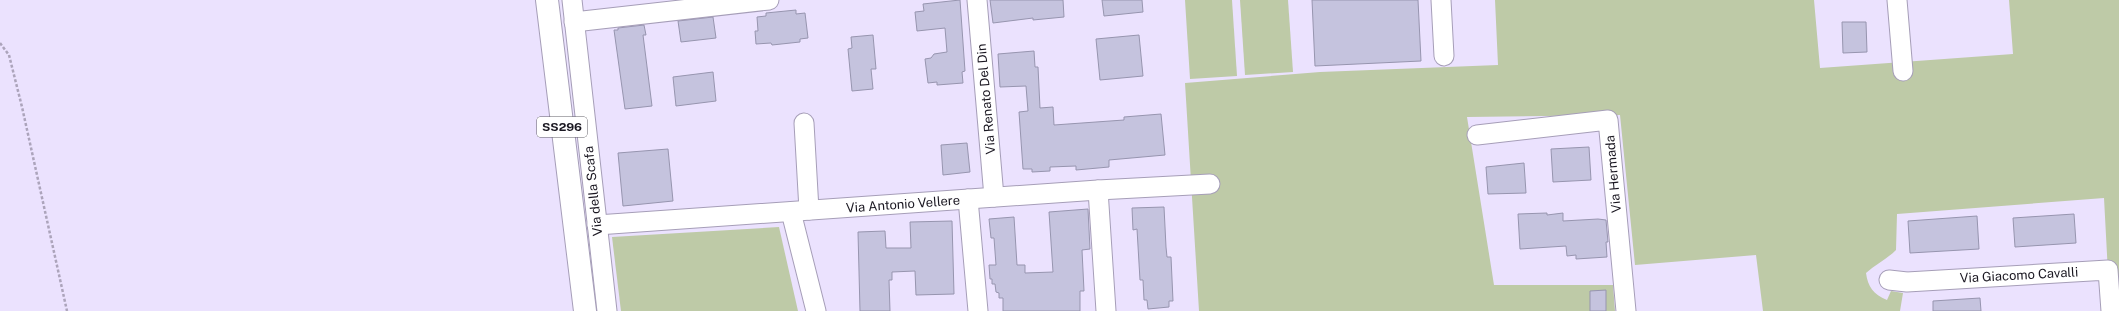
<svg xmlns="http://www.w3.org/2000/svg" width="2119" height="311" font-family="'Public Sans',sans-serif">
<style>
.green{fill:#becaa7}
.building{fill:#c5c3de;stroke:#9795af}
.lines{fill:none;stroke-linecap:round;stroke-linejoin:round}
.minor-casing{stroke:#a69eb8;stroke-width:21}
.major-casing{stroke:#a69eb8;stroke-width:24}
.path{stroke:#aca4bb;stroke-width:2.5;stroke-dasharray:3 2;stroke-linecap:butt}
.minor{stroke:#fff;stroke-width:19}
.major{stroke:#fff;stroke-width:22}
.labels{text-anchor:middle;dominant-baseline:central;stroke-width:3;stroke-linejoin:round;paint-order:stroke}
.shield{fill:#fff;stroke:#5f5d64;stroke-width:1}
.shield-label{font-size:12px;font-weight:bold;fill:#1a1721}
.street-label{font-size:13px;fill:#1a1721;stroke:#fff}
</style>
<rect width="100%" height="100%" fill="#ebe2fe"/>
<g class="green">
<path d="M1185 0H1232L1237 76 1190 79Z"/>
<path d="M1240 0H1288L1293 72 1245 75Z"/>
<path d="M1495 0H1814L1820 68 2013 54 2009 0H2119V311H2110L2104 198 1897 214 1896 250C1887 259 1876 264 1866 273 1868 287 1873 294 1887 300L1891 291 1903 293 1900 311H1763L1756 255 1635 265 1620 115 1467 117 1494 285H1613L1615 311H1199L1185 83 1320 72 1498 65Z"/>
<path d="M779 227 798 311H621L612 237Z"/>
</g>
<g class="building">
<path d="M960 0 965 71 962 72 963 83 937 85V82L928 83 925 59 931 58 934 54 947 52 945 28 917 31 915 12 924 11 923 4Z"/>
<path d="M990 0H1063L1064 17 1033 20V18L993 23Z"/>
<path d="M1102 0H1142L1143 12 1104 16Z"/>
<path d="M1312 0H1418L1421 61 1315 66Z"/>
<path d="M796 10V14L805 13 808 38 800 39V42L772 45 771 43 756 44 755 31H758L757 17 766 16V13Z"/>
<path d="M713 17 716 38 681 42 678 21Z"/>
<path d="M1842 22H1866L1867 52 1843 53Z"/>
<path d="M644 25 646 35H643L652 106 625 109 614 30H618V28Z"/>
<path d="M873 35 876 69H871L873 89 852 91 848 49 852 48 851 37Z"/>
<path d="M1139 35 1143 76 1100 80 1096 39Z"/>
<path d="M1034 51 1035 67H1038L1040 108 1053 107 1054 125 1124 120V117L1161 114 1165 155 1109 160V167L1076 170V166L1050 167V171L1032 172V169H1023L1019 112 1028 111 1026 86 1000 87 998 54Z"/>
<path d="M713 72 716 101 676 106 673 77Z"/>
<path d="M967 143 970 172 943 175 941 145Z"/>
<path d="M1589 147 1591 180 1553 182 1551 149Z"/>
<path d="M668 149 673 201 623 206 618 153Z"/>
<path d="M1524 163 1526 193 1488 194 1486 167Z"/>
<path d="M1164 207 1166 247 1167 257H1171L1173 301H1169V307L1148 309 1147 300H1144L1143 280H1140L1137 229 1133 230 1132 208Z"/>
<path d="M1088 209 1090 249 1082 250 1084 291H1080V311H1003V298H999V293L996 292 995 284H992V279H990L989 265H996L994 238H991L989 219 1014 217 1017 265H1025V273L1053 272 1049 212Z"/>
<path d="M1547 213V215L1563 213V221L1598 219 1606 220 1608 242H1606L1607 257 1576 259V255L1567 256 1566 246 1520 249 1518 214Z"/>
<path d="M2074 214 2076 243 2015 247 2013 218Z"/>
<path d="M1977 216 1979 249 1910 253 1908 221Z"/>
<path d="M952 221 954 294 916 295 915 271 892 272V280H889L890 311H860L858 232 885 231 886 248H911L910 222Z"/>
<path d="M1606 290V311H1590V291Z"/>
<path d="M1980 298 1981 311H1933V301Z"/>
</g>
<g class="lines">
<g class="minor-casing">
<g id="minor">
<path d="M572 0 607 311"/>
<path d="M977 0 994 197"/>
<path d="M1441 0 1444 56"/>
<path d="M1897 0 1903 71"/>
<path d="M574 22 769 0"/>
<path d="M804 123 809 210"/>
<path d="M1477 135 1608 120 1626 311"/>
<path d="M1098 190 1106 311"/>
<path d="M968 199 978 311"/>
<path d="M791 212 816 311"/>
<path d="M597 225 1098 190 1210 184"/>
<path d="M1889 280 1907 282 2108 270 2111 311"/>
</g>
</g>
<g class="major-casing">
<path id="major" d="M547 0 585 311"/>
</g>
<path class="path" d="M0 43 9 55 22 107 67 311"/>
<use href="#minor" class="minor"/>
<use href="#major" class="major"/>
</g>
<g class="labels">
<rect class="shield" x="537" y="117" width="50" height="20" rx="3"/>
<g class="shield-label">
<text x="562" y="127">SS296</text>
</g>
<g class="street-label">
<text transform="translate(986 99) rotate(-95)">Via Renato Del Din</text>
<text transform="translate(1613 174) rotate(-95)">Via Hermada</text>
<text transform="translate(593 191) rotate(-96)">Via della Scafa</text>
<text transform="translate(903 204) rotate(-4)">Via Antonio Vellere</text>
<text transform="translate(2019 275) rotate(-3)">Via Giacomo Cavalli</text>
</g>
</g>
</svg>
